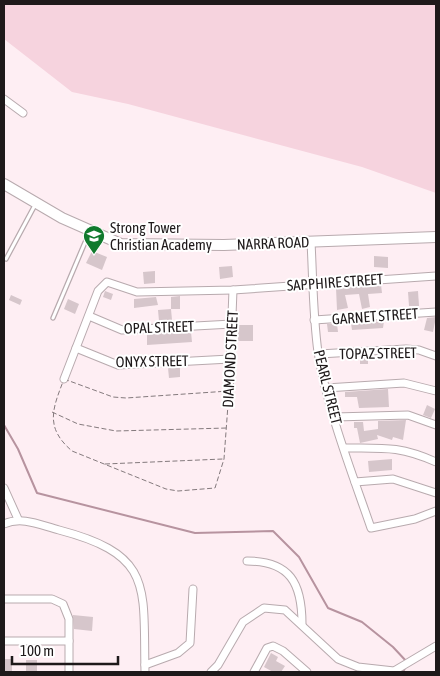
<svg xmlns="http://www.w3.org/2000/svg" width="440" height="676" font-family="'Asap Condensed',sans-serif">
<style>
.green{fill:#f6d3de}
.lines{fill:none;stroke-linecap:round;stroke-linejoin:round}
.stream{stroke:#b7939f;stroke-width:2}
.building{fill:#d6c6cb}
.lane-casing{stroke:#b8aaae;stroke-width:5.5}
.street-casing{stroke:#b8aaae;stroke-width:9}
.secondary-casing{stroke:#b8aaae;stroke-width:12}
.path{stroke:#847a7d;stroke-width:1;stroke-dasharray:5 2.5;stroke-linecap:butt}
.lane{stroke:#fff;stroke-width:3}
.street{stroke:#fff;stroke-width:7}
.secondary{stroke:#fff;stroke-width:10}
.labels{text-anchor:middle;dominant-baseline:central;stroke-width:4;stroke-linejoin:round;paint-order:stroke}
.poi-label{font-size:15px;fill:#1e191a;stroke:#fff;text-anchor:start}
.street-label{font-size:15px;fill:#1e191a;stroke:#fff}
</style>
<rect width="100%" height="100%" fill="#feeef3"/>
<path class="green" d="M4 4H436V193L362 167 128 104 72 92 4 39Z"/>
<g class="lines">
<g class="stream">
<path d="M4 425 18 449 37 493 195 533 273 531 299 557 328 608 362 622 393 647 407 662"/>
<path d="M403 672 406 666"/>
</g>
</g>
<g class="building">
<path d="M92 251 107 257 102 270 86 263Z"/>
<path d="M374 256 388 257V268L374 267Z"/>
<path d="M232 266 233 277 220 279 219 267Z"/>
<path d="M155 271V283L144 284 143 272Z"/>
<path d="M381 285 382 293 368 294 370 307 362 309 359 294 345 295 348 308 337 310 336 288Z"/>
<path d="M105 291 113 294 111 300 103 297Z"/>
<path d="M418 291 419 306H409L408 292Z"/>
<path d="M11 295 22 300 20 305 9 300Z"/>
<path d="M180 296V309H171V297Z"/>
<path d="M156 297 158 305 134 308V299Z"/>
<path d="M68 299 79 304 75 314 64 309Z"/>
<path d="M171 309 172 320 159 321 158 310Z"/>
<path d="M436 317 433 332 424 330 427 318Z"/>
<path d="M384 321 383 328 352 330 351 323Z"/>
<path d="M327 324H337L338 332H328Z"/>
<rect x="238" y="325" width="15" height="16"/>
<path d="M191 332 192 342 147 345V334Z"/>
<rect x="360" y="357" width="8" height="7"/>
<path d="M180 367V377L169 378 168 368Z"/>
<path d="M388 389 389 407 359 408 357 397H345V392Z"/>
<path d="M427 405 435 409 431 418 423 415Z"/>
<path d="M406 420 403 440 393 437 392 440 377 435 378 439 360 443 357 428H354V422H363L364 431 378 429V421Z"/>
<path d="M392 459V470L369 472 368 461Z"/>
<path d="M73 615 93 617 92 631 74 629Z"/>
<path d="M271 653 278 657 276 661 285 666 281 672H273L264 667Z"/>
<rect x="4" y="659" width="8" height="13"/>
<rect x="26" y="660" width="11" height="12"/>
</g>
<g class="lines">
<g class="lane-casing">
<g id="lane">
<path d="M6 259 35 205"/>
<path d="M53 318 89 233"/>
</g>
</g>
<g class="street-casing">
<g id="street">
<path d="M4 99 23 113"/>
<path d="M311 242C313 279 313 316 318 352 327 409 352 473 371 528L415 519 436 511"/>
<path d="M89 316 122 330 232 324"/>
<path d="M314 320 436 312"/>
<path d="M76 348 118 365 230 359"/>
<path d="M319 354 406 349 419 350 436 356"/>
<path d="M64 379 98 291 107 282 137 292 233 290 436 276"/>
<path d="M326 388 404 383 436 391"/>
<path d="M229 391 233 290"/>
<path d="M335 417 408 415 436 425"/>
<path d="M345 448C384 448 400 446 436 462"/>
<path d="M355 482 393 479 436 493"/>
<path d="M4 488 18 519"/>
<path d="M4 524C22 516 40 525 59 530 154 555 143 586 145 672"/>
<path d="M247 561C290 561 302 583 302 624"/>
<path d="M4 599H52L63 604 69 619V672"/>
<path d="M4 641H69"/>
<path d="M145 665 178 653 190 643 193 589"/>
<path d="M211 672 218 665 243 622 264 608 285 610 338 659 358 667 394 671 436 646"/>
<path d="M254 672 267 648 273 646 283 651 307 672"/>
</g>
</g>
<g class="secondary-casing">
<path id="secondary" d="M4 184 62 218 121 244 224 245 436 237"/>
</g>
<g class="path">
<path d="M64 379 113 397 126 398 229 391 224 459 215 488 178 491 166 489 72 451C44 427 53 408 64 379Z"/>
<path d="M52 412 78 424 116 431 227 428"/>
<path d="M105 464 223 459"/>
</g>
<use href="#lane" class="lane"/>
<use href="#street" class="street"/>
<use href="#secondary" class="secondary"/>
</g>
<defs>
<g id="school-pin" transform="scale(1.125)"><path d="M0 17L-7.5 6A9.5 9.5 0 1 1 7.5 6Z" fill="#107a2d" stroke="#fff"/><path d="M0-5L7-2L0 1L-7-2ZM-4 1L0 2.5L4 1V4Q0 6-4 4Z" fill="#fff"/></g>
</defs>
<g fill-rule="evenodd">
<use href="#school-pin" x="94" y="236"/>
</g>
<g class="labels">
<g class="poi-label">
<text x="110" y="227">Strong Tower<tspan x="110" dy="17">Christian Academy</tspan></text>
</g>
<g class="street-label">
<text transform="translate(273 243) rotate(-2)">NARRA ROAD</text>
<text transform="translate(335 282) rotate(-4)">SAPPHIRE STREET</text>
<text transform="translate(375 316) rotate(-4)">GARNET STREET</text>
<text transform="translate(159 327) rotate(-2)">OPAL STREET</text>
<text transform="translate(378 353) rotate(-1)">TOPAZ STREET</text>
<text transform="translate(230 359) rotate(-87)">DIAMOND STREET</text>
<text transform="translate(152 361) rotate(-1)">ONYX STREET</text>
<text transform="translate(328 387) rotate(76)">PEARL STREET</text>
</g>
</g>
<rect width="440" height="676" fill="none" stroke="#1e191a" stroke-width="10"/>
<path d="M12 656v8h106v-8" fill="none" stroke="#1e191a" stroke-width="2.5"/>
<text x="20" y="656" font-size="15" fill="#1e191a" stroke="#ffffff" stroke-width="4" paint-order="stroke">100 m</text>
</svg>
